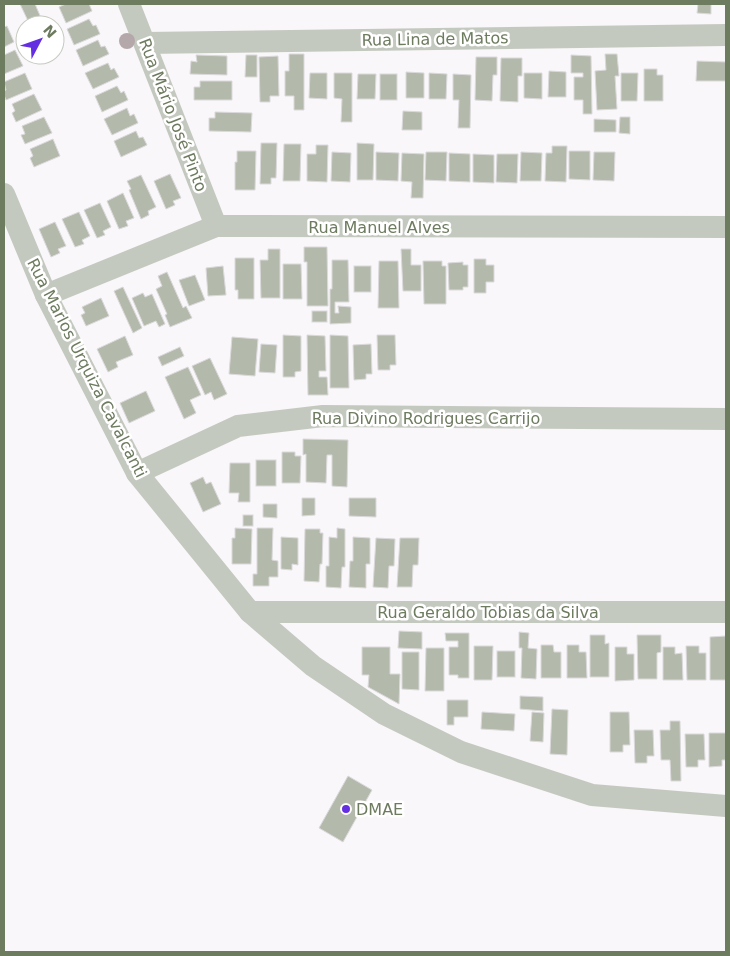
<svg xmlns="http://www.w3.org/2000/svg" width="730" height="956" font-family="'DejaVu Sans',sans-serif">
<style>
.building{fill:#b3b9ab;stroke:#dbd9db}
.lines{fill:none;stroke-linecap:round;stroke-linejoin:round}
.minor{stroke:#c4c9c0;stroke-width:22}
.tree{fill:#b5a8aa}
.poi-dot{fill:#642ee1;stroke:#fff;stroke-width:2}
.labels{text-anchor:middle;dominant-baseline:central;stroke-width:5;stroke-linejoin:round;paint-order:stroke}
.street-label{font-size:16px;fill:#6d7b5f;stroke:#fff}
.poi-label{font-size:16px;fill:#6d7b5f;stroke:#fff;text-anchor:start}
</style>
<rect width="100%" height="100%" fill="#f9f7f9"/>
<g class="building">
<path d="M20 4H35L44 25H30Z"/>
<path d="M66 4H89L92 11 66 23 59 7Z"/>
<path d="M698 4H711V14L697 13Z"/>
<path d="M89 19 93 26 96 25 100 34 74 45 67 29Z"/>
<path d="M7 26 14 42 4 47V27Z"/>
<path d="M98 40 101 47 105 46 109 54 83 66 76 50Z"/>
<path d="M15 50 23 66 4 74V55Z"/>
<path d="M289 54H304V110H294V96H285V71H289Z"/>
<path d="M605 54H617L619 76H615L617 109 597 110 595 71 606 70Z"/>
<path d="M196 55 227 56V75L190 74 191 61 197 62Z"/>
<path d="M246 55H257V77H245Z"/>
<path d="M571 55 591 56 592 114H583V100H574V77H583V73H571Z"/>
<path d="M278 56 279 96H270V102H260L259 57Z"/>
<path d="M476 57H497V75H493L492 101 475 100Z"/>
<path d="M501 58H522V76H518V102L500 101Z"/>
<path d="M697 61 726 62V81H696Z"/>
<path d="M108 63 111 70 114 68 119 77 93 89 85 73Z"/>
<path d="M644 69H657V75H663V101H644Z"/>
<path d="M549 71 566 72V97H548Z"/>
<path d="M406 72 424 73V98H406Z"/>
<path d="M25 73 32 89 6 100 4 95V91L6 90 4 82Z"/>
<path d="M310 73H327V99L309 98Z"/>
<path d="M334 73H352V122H341L342 99 334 98Z"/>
<path d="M429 73 447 74 446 99H429Z"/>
<path d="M524 73H542V99L524 98Z"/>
<path d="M621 73H638L637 101H621Z"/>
<path d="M358 74H376L375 99H357Z"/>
<rect x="380" y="74" width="17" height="26"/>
<path d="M453 74 471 75 470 128H458L459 100H453Z"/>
<path d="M200 81H232V100H194V87H200Z"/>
<path d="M117 86 121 93 124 91 128 100 102 112 95 96Z"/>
<path d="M34 94 42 110 16 122 12 113 15 111 12 104Z"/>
<path d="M127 108 130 116 134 114 138 123 112 135 104 119Z"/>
<path d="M403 111 422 112V130H402Z"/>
<path d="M215 112 252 113 251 132 209 131V118H215Z"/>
<path d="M44 117 52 133 25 144 21 135 25 134 22 126Z"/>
<path d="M620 117H630V134L619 133Z"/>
<path d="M594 119 616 120V132H594Z"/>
<path d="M136 131 139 138 143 137 147 145 121 157 114 141Z"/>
<path d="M53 139 60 156 34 167 30 158 33 156 30 149Z"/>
<path d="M261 143H277L276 178H271V184H260Z"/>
<path d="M357 143 374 144 373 180H357Z"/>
<path d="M284 144H301L300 181H283Z"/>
<path d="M316 145H328L327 182 307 181V154H316Z"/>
<path d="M552 146H567L566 182 545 181 546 153H552Z"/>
<path d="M237 151H256L255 190H235V162H237Z"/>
<path d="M569 151H590V180L569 179Z"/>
<path d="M332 152 351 153 350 182 331 181Z"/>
<path d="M376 152 399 153 398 181 376 180Z"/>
<path d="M426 152H447L446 181 425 180Z"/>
<path d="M521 152 542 153 541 181H520Z"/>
<path d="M594 152H615L614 181 593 180Z"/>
<path d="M402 153 424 154 423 198H411L412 182 401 181Z"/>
<path d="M449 153 470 154V182L449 181Z"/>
<path d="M473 154 494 155V183L473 182Z"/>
<path d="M497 154H518L517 183 496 182Z"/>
<path d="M170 174 181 198 173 201 175 205 166 209 154 181Z"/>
<path d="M141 175 156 207 148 211 149 215 141 219 129 190 131 189 127 181Z"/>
<path d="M123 193 134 218 126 221 128 226 119 229 107 201Z"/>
<path d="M100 203 111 227 103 231 105 235 97 238 84 210Z"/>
<path d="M79 212 90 236 82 240 84 244 75 247 62 219Z"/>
<path d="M55 222 66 246 58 249 60 253 51 257 39 229Z"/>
<path d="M304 247H327L328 306H307V262H304Z"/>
<path d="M268 249H280V298H261L260 260H268Z"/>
<path d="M401 249H411V265H421V291H403Z"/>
<path d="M235 258H254V299H238V290H235Z"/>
<path d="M474 259H486V265H494V282H486V293H474Z"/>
<path d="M332 260H348L349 302H335V313H339L338 306 351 307V323L330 324V289H332Z"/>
<path d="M379 261H398L399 308H378Z"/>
<path d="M423 261H442V266H446V304H424Z"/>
<path d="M463 262V265H468V287H463V290H449L448 263Z"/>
<path d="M283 264H301L302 299H283Z"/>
<path d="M223 266 226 295 208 296 206 268Z"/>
<rect x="354" y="266" width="17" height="26"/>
<path d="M167 272 183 308 186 306 192 318 170 327 165 315 167 314 156 289 162 286 158 276Z"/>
<path d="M195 275 205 300 189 306 179 280Z"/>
<path d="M123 287 142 328 133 333 114 291Z"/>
<path d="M143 293 145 297 152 294 165 324 159 327 156 321 144 326 132 298Z"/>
<path d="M101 298 109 316 86 326 81 315 85 313 82 307Z"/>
<rect x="312" y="311" width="15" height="11"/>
<path d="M283 335 301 336V371L295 372V377H283Z"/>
<path d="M307 335 325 336 326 371H319V377H327L328 395H308Z"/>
<path d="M330 335 348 336 349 388H330Z"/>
<path d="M377 335H395L396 365H390V370H378Z"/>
<path d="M125 336 133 355 116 362 118 367 108 372 97 349Z"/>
<path d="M232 337 258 339 255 376 229 374Z"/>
<path d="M261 344 277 345 275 373 259 372Z"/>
<path d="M371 344 372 374H366V379L354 380 353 345Z"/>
<path d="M180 347 184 356 162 366 158 357Z"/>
<path d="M210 358 227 394 214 400 211 392 205 395 192 366Z"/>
<path d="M188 367 201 395 190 400 196 413 184 419 165 377Z"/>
<path d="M146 391 155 411 129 423 120 403Z"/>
<path d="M303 439 348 440 347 487 332 486V455H327L326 483 306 482V454L303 455Z"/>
<path d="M282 452H295V456H301L300 483H282Z"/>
<rect x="256" y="460" width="20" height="26"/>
<path d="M230 463H250V502H238L239 493H229Z"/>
<path d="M203 477 206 484 211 482 221 504 203 512 190 483Z"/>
<path d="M302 498H315V515L302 516Z"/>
<path d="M349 498H376V517L349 516Z"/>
<path d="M263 504H277V518L263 517Z"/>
<rect x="243" y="515" width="10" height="11"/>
<path d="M235 528 252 529 251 564H232V538H235Z"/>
<path d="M257 528H273L272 560 278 561V577H269V586H253V574H257Z"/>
<path d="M337 528 345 529V567H342L341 588 326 587V566H329V537L337 538Z"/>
<path d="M305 529H320V533H323L322 564H320L319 582 304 581Z"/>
<path d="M281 537 298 538V565L292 564V570L281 569Z"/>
<path d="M353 537 370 538V564H366V588L349 587 350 561H353Z"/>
<path d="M376 538 395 539 394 566H389L388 588 373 587Z"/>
<path d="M400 538H419L418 565H413L412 587H397Z"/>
<path d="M399 631 422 632V649L398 648Z"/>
<path d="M519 632 529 633 528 648 537 649 536 679 521 678 522 648H519Z"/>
<path d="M445 633H469V678H458V675H449V647H458V641H446Z"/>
<path d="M590 635H605V644L609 643V677H590Z"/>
<path d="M637 635H661V652L657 653V679H638Z"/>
<path d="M726 636V680H710V637Z"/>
<path d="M541 645H553L554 652H561V678H541Z"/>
<path d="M567 645H579V652H586L587 678H567Z"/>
<path d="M474 646H493L492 680H474Z"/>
<path d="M686 646H699V653H706V680H687Z"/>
<path d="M362 647H390V674H400L399 704 368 687 369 675H362Z"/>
<path d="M615 647H627V654H634V680L615 681Z"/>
<path d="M663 647H675V654L682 653 683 680H663Z"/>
<path d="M426 648H444V691H425Z"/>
<rect x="497" y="651" width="18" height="26"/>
<path d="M402 652H419V690L402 689Z"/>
<path d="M520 696 543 697V711L520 709Z"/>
<path d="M447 700H468V717H454V725H447Z"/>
<path d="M552 709 568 710 567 755 550 754Z"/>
<path d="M482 712 515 714 514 731 481 729Z"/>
<path d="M532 712 544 713 543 742 530 741Z"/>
<path d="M610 712H629L630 745H623V752H610Z"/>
<path d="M670 721H680L681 781H671L670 760H661L660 730H670Z"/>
<path d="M634 730H653L654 756H647V763H635Z"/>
<path d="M709 733H726V760H722V766L709 767Z"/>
<path d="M685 734H704L705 760H698V767H686Z"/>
<path d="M348 776 372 790 343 842 319 828Z"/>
</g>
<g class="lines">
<g class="minor">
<path d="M129 4 216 226"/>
<path d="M145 43 726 35"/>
<path d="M4 194 46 295 137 473 250 612 313 666 384 714 461 752 592 795 726 806"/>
<path d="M46 295 216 226 726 227"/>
<path d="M137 473 238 426 323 416 726 419"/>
<path d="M250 612H726"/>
</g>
</g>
<circle class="tree" cx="127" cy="41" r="8"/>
<circle class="poi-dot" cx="346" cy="809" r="5"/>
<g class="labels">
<g class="street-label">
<text transform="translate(435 39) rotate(-1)">Rua Lina de Matos</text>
<text transform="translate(173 115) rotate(69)">Rua Mário José Pinto</text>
<text x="379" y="227">Rua Manuel Alves</text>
<text transform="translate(87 368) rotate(63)">Rua Marlos Urquiza Cavalcanti</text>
<text x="426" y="418">Rua Divino Rodrigues Carrijo</text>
<text x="488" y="612">Rua Geraldo Tobias da Silva</text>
</g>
<g class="poi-label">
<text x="356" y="809">DMAE</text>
</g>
</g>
<rect width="730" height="956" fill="none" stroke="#6d7b5f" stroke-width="10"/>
<g transform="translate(40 40) rotate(49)"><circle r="24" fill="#ffffff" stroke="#c5cabf"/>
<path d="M0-4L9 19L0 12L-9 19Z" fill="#642ee1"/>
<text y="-8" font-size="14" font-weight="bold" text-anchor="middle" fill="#6d7b5f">N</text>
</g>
</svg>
